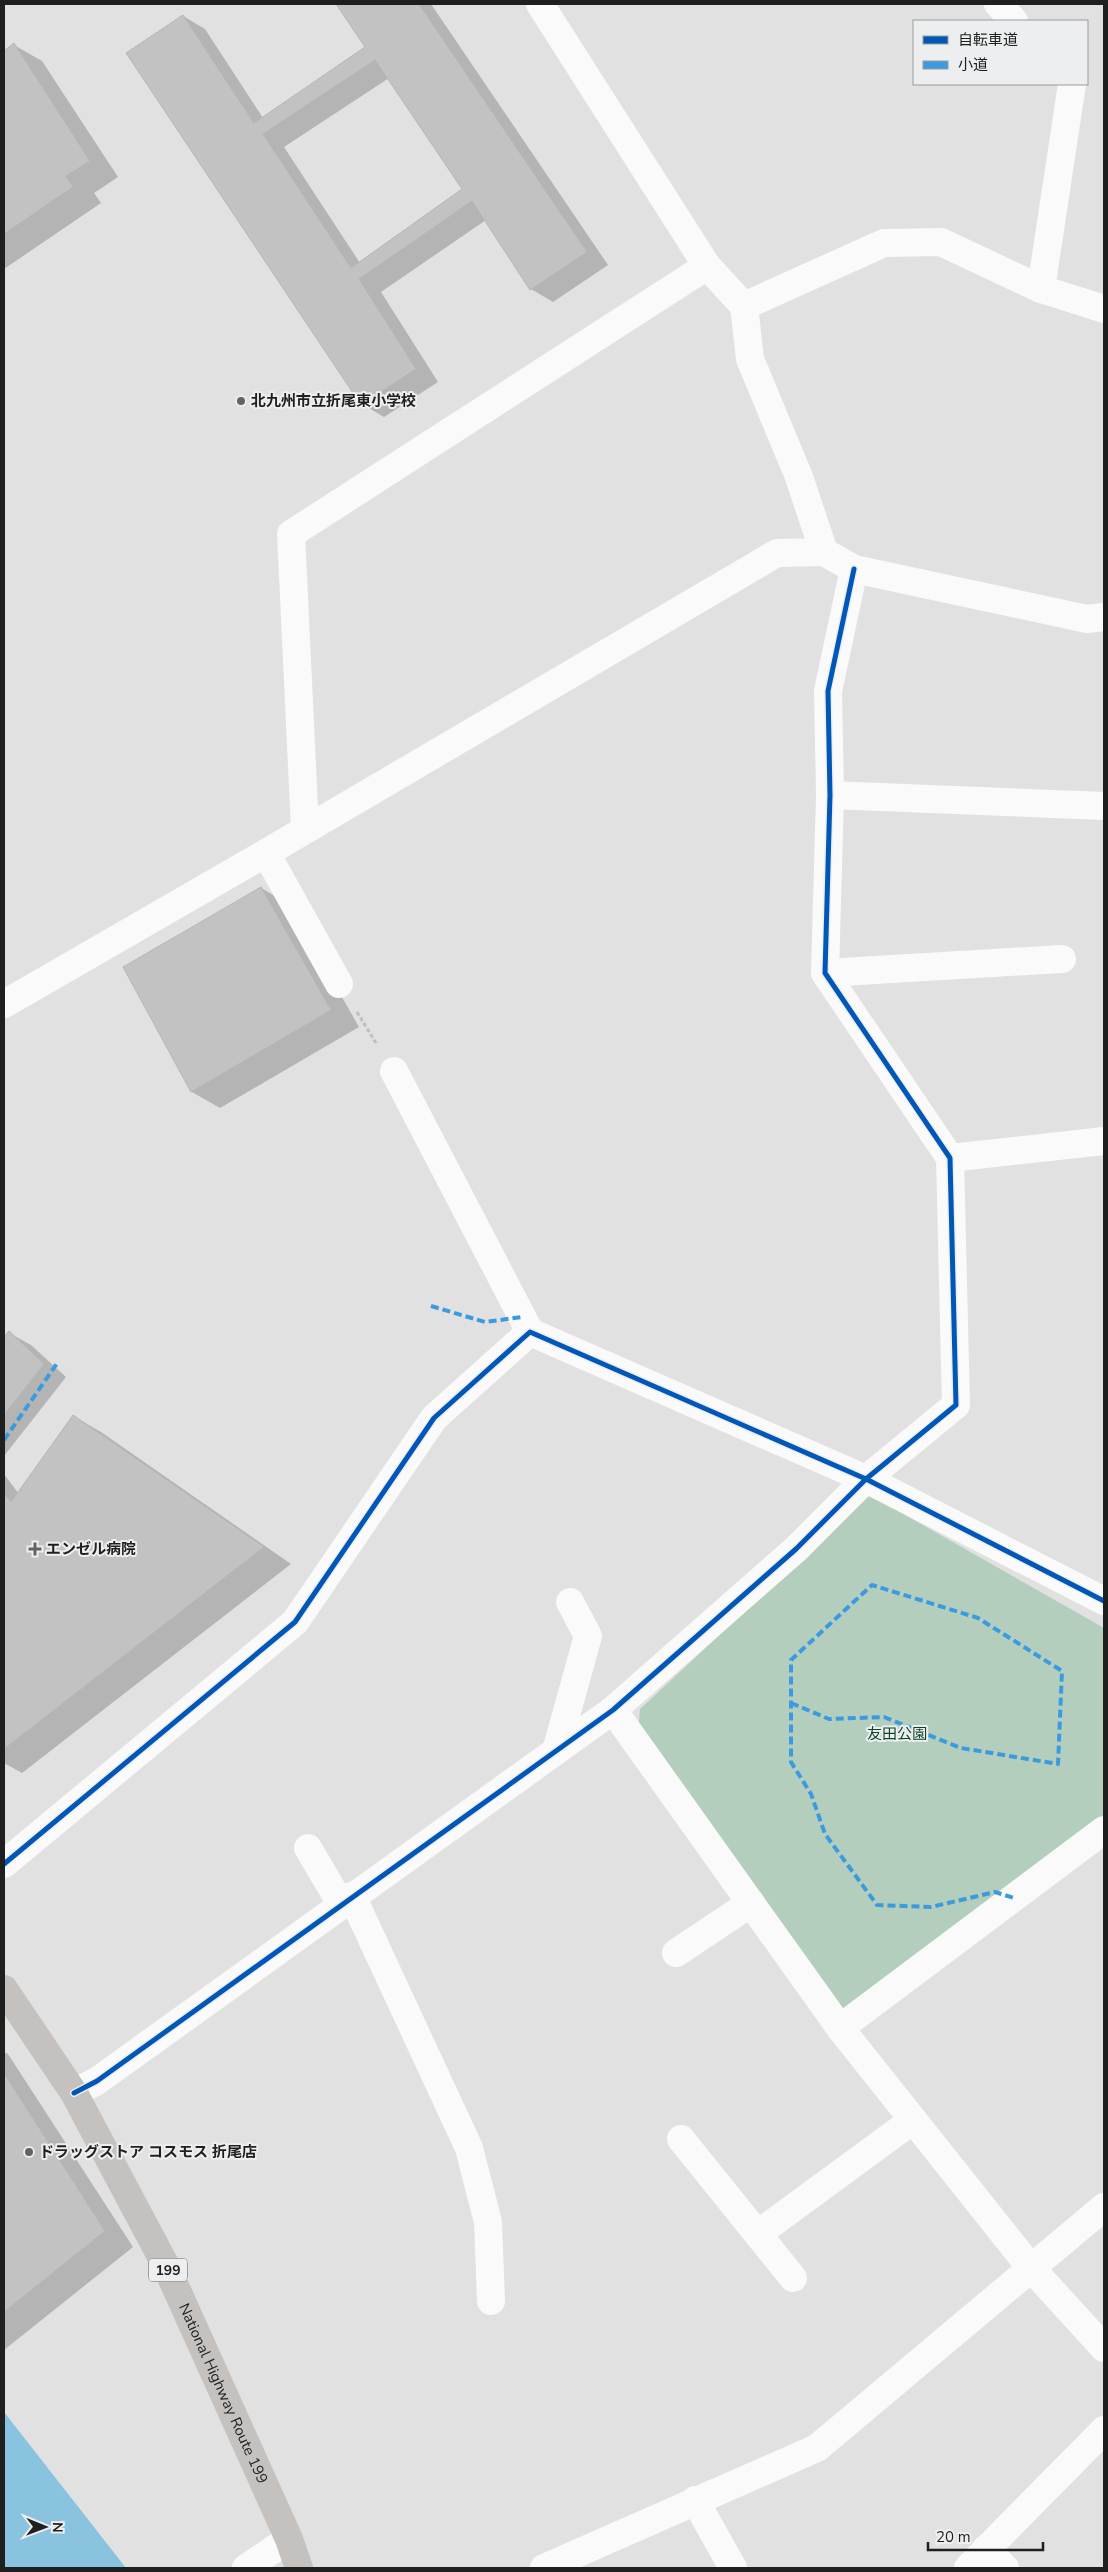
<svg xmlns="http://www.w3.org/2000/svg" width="1108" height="2572" font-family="'Nunito Sans','Noto Sans JP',sans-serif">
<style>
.green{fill:#b3cebd}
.water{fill:#89c3df}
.shadow{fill:#0003;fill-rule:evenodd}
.building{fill:#c2c2c2;stroke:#b6b6b6;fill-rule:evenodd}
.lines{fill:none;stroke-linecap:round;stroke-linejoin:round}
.path{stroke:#bebfbf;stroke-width:3;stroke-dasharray:4 2.5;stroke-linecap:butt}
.minor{stroke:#fafafa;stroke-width:28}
.tertiary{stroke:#fafafa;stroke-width:28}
.trunk{stroke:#c5c1be;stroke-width:28}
.quiet{stroke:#3c9be0;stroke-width:4;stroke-dasharray:8 4;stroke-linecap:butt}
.cycleway-casing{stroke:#edeeef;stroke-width:8}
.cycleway{stroke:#0057b8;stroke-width:5}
.poi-dot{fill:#636363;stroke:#edeeef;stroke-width:2}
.labels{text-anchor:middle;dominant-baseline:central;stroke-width:4;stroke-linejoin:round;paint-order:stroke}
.shield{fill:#edeeef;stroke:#5d5d5d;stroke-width:1}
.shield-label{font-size:14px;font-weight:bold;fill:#1f1f1f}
.poi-label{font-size:15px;font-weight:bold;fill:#1f1f1f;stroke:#edeeef;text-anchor:start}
.park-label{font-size:15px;fill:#0a4629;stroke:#edeeef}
.street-label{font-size:15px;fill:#1f1f1f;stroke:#edeeef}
</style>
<rect width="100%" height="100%" fill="#e1e1e1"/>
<path class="green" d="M870 1495 1104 1628V1820L849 2013 834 2007 638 1733 640 1709Z"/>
<path class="water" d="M4 2412 126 2568H4Z"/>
<g class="shadow">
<path d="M338 4H431L608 265 553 302 531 289 486 220 381 292 438 382 384 417 362 404 183 16 205 29 263 118 366 48ZM389 78 464 189 360 263 284 147Z"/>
<path d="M14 45 42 61 118 177 94 193 101 203 4 269V52Z"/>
<path d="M261 888 289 904 359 1027 220 1108 192 1092 125 968Z"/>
<path d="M9 1333 31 1345 66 1377 4 1456V1339Z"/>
<path d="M73 1416 101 1432 291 1564 22 1773 4 1763V1474L19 1494Z"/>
<path d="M4 2052 8 2054 133 2247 4 2350Z"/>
</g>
<g class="building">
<path d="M336 4H419L587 252 530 290 472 201 359 279 416 369 361 405 126 53 183 15 254 123 365 47ZM375 60 462 189 351 268 263 134Z"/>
<path d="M14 43 90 161 66 176 73 187 4 234V51Z"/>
<path d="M261 887 331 1010 191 1092 123 967Z"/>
<path d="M9 1331 44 1364 4 1415V1337Z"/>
<path d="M73 1415 264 1547 4 1749V1493L11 1502Z"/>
<path d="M4 2073 105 2231 4 2312Z"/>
</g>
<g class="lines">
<path class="path" d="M357 1012 376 1043"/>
<g class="minor">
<path d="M540 4 707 266 744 306 750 359 799 477 824 552"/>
<path d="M998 4 1014 21"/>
<path d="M1041 289 1072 84"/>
<path d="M744 306 884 243 941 242 1041 289 1104 309"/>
<path d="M830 795 1104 806"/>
<path d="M305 829 291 534 707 266"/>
<path d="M266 853 339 984"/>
<path d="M825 973 1062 959"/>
<path d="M394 1071 530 1332"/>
<path d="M950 1158 1104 1141"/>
<path d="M613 1710 840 2028 1031 2268"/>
<path d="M556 1751 588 1636 570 1602"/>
<path d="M308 1848 341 1904"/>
<path d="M4 1864 295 1622 434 1418 530 1332 866 1479 1104 1601"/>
<path d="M352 1896 469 2148 488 2222 491 2301"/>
<path d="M676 1953 751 1903"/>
<path d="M840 2028 1104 1830"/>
<path d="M74 2093 97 2081 613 1710 796 1549 866 1479 956 1405 950 1158 825 973 830 795 828 691 854 569"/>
<path d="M681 2139 793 2278"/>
<path d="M759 2233 913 2120"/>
<path d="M695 2500 733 2568"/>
<path d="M986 2549 1005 2568"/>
<path d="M246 2568 289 2539"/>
<path d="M968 2568 1104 2430"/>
</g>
<g class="tertiary">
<path d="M4 1004 266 853 777 553 824 552 854 569 1087 619 1104 617"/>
<path d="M1031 2268 1104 2348"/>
<path d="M544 2568 817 2448 1104 2207"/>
</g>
<path class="trunk" id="s1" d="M4 1989 74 2093 166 2266 289 2539 299 2568"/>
<g class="quiet">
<path d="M431 1306 485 1322 522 1317"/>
<path d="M4 1440 58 1362"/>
<path d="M791 1703 829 1719 884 1717 961 1748 1058 1764 1062 1671 978 1618 872 1585 791 1660V1762L811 1794 825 1834 877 1905 931 1907 995 1892 1014 1898"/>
</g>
<g class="cycleway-casing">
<g id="cycleway">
<path d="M4 1864 295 1622 434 1418 530 1332 866 1479 1104 1601"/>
<path d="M74 2093 97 2081 613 1710 796 1549 866 1479 956 1405 950 1158 825 973 830 795 828 691 854 569"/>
</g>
</g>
<use href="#cycleway" class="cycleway"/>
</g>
<g class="poi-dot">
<circle cx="241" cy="401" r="5"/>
<path d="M32.5 1541.5h5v5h5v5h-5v5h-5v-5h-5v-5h5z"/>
<circle cx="29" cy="2152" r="5"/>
</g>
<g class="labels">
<rect class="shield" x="149" y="2258.5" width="38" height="23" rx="4"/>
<g class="shield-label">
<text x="168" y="2270">199</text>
</g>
<g class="poi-label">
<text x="251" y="401">北九州市立折尾東小学校</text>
<text x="46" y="1549">エンゼル病院</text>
<text x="39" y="2152">ドラッグストア コスモス 折尾店</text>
</g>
<g class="park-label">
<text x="897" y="1734">友田公園</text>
</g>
<g class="street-label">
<text stroke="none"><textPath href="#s1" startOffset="461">National Highway Route 199</textPath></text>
</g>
</g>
<rect width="1108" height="2572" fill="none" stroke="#1f1f1f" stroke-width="10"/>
<rect x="913" y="20" width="175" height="65" fill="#edeeef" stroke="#9b9b9c"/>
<rect x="923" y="36" width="25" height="8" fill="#0057b8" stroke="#9b9b9c"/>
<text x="958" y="45" font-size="15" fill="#1f1f1f">自転車道</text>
<rect x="923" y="61" width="25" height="8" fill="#3c9be0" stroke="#9b9b9c"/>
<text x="958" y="70" font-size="15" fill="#1f1f1f">小道</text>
<g transform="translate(45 2527) rotate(91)" stroke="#edeeef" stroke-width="4" paint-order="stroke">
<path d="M0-4L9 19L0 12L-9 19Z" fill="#1f1f1f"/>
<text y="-8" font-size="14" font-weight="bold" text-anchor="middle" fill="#1f1f1f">N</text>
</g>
<path d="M928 2542v8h115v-8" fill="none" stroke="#1f1f1f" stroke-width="2.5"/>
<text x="936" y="2542" font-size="15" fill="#1f1f1f" stroke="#edeeef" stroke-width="4" paint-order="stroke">20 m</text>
</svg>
